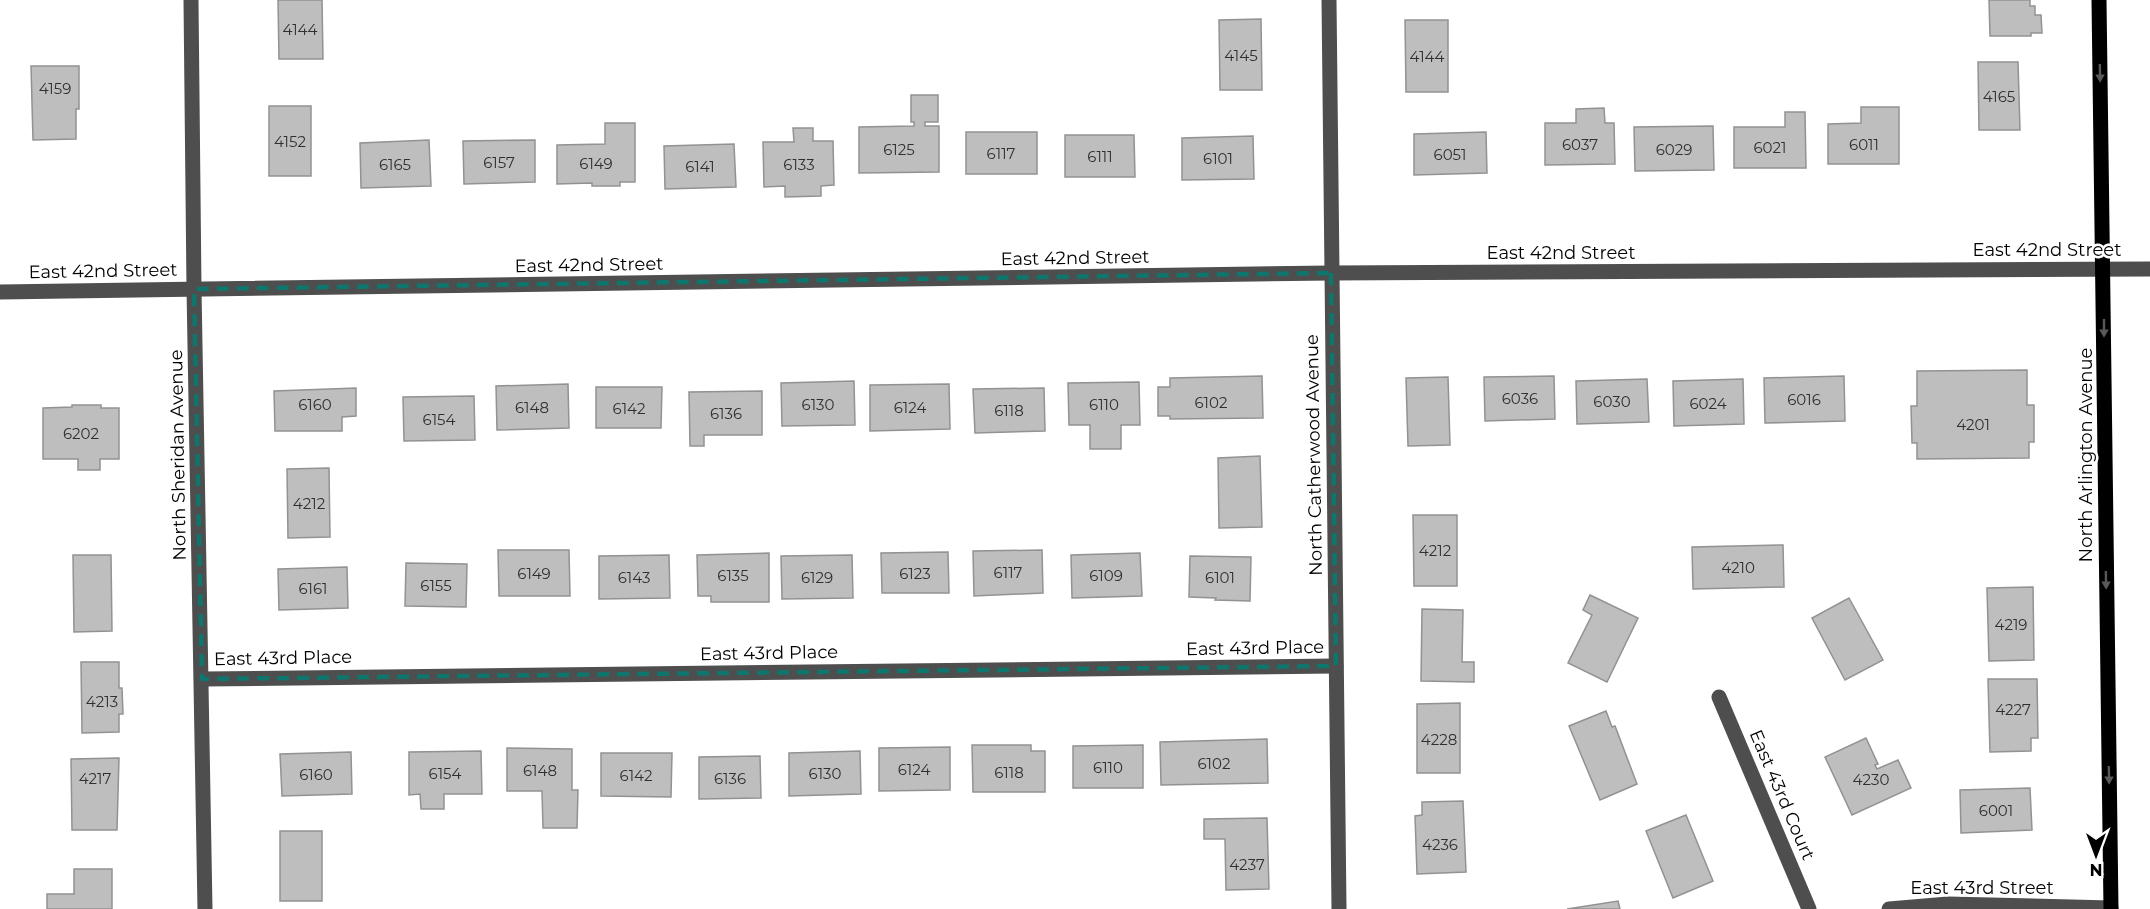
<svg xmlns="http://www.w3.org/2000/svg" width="2150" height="909" font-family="Montserrat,sans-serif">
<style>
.building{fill:#bebebe;stroke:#929292;stroke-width:1.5}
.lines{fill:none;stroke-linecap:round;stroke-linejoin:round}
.minor{stroke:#4e4e4e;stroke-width:15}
.major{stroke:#000;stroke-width:15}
.oneway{fill:#595959}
.marked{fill:none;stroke:#0f766e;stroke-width:4.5;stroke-dasharray:12 8;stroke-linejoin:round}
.labels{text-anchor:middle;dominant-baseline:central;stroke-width:5;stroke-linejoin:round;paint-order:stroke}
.number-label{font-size:15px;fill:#303030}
.street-label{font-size:18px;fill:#000;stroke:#fff}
</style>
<rect width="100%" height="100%" fill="#fff"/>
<g class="building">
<path d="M278 0H322L323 59H279Z"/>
<path d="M1989 0H2030V6H2035V15H2041L2042 33H2031V36H1990Z"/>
<path d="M1261 19 1262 90H1220L1219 20Z"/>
<path d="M1405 20H1448V92H1406Z"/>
<path d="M1978 62H2018L2020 130H1979Z"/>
<path d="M31 66H79V109H76V139L33 140Z"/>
<path d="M911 95H938V122H925V126H939V172L859 173V127L914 126V122H911Z"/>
<rect x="269" y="106" width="42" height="70"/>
<path d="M1861 107H1899V164H1828V124L1861 123Z"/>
<path d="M1604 108 1605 123H1614L1615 164 1545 165V123H1576V109Z"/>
<path d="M1785 112H1805L1806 168H1734V127H1785Z"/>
<path d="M605 123H635V182H620V186H592V183L557 184V145L605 144Z"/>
<path d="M1713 126 1714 170 1635 171 1634 127Z"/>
<path d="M793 128H813V141H833L834 185 821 186V196L785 197V186L764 187 763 142H794Z"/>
<rect x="966" y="132" width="71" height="42"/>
<path d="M1486 132 1487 173 1414 175V134Z"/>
<path d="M1065 135H1134L1135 177H1065Z"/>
<path d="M1253 136 1254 179 1182 180V138Z"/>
<path d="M429 140 431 186 361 188 360 143Z"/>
<path d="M535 140V182L464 184 463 141Z"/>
<path d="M734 144 736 187 665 189 664 146Z"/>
<path d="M2027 370V405H2034V442H2029V458L1917 459V443H1912L1911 406H1917V371Z"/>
<path d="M1262 376 1263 418 1170 419V416H1158V387H1170V378Z"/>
<path d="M1554 376 1555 419 1485 421 1484 377Z"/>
<path d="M1844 376 1845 421 1765 423 1764 378Z"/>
<path d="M1448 377 1450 445 1408 446 1406 378Z"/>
<path d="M1647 379 1649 422 1577 424 1576 381Z"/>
<path d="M1743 379 1744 424 1674 426 1673 381Z"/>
<path d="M854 381 855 425 782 426 781 383Z"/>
<path d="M1139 382 1140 425H1121V449H1090V425H1069L1068 383Z"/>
<path d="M568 384 569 428 497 430 496 386Z"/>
<path d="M949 384 950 429 870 431V385Z"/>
<path d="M596 387H662L661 428H596Z"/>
<path d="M356 388V416L342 417V431H275L274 391Z"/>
<path d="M1044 388 1045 431 975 433 973 389Z"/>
<path d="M762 391V435H704V446H690L689 392Z"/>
<path d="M474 396 475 440 404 441 403 397Z"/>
<path d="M72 405H101V408H119V459H100V470H78V459H43V408L72 407Z"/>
<path d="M1260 456 1262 527 1219 528 1218 458Z"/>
<path d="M329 468 330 537 288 538 287 469Z"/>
<path d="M1413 515H1457V586H1414Z"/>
<path d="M1783 545 1784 587 1693 589 1692 547Z"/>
<path d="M498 550H569L570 596H499Z"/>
<path d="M1042 550 1043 593 974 596 973 551Z"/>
<path d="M948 552 949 593H882L881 553Z"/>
<path d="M769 553V602H711V596H698L697 555Z"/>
<path d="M1140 553 1142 596 1072 598 1071 555Z"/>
<path d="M73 555H111L112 631 74 632Z"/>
<path d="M669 555 670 598 599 599V556Z"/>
<path d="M852 555 853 598 782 599 781 556Z"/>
<path d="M1190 556 1251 557 1250 601 1215 600 1216 598 1189 597Z"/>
<path d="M406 563 467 564 466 607 405 606Z"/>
<path d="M347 567 348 608 279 610 278 569Z"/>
<path d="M2033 587 2034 660 1989 661 1987 588Z"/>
<path d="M1590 595 1638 618 1607 682 1568 663 1592 615 1583 610Z"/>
<path d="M1849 598 1883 660 1845 680 1812 618Z"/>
<path d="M1422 609 1463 610 1462 662H1474V682L1421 681Z"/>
<path d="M81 662H119V688H122L123 714H119V732L82 733Z"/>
<path d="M1988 679H2037L2038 738H2031V751L1990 752Z"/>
<path d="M1460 703V773H1417V704Z"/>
<path d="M1606 711 1612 727 1615 726 1637 784 1600 800 1569 726Z"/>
<path d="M1866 738 1878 764 1875 765 1877 769 1898 760 1911 788 1852 815 1825 757Z"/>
<path d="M1267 739 1268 783 1161 785 1160 742Z"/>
<path d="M972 745H1031V751H1045V792H973Z"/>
<path d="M1143 745V788H1073V746Z"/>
<path d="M950 747V790L879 791V748Z"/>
<path d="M507 748 572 749V790H578L577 828H543L542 791H507Z"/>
<path d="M481 751 482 794H444V809H421L420 794 409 795V752Z"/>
<path d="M860 751 861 794 789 796V753Z"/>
<path d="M351 752 352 794 282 796 280 754Z"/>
<path d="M601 753H672L671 797 601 796Z"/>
<path d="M760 756 761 798 699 799V757Z"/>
<path d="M119 758 117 830H72L71 759Z"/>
<path d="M2030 788 2032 830 1961 833 1960 790Z"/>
<path d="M1463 801 1466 872 1417 874 1415 816 1422 815V802Z"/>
<path d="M1686 815 1713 881 1673 898 1646 831Z"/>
<path d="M1267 818 1269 889 1226 890 1225 839H1204V819Z"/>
<rect x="280" y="831" width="42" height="70"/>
<path d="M74 869H112V909H47V894H74Z"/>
<path d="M1618 901 1620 909H1567Z"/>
</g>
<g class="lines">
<g class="minor">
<path d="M191 0 194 289 205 909"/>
<path d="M1329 0 1339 909"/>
<path d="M0 292 1331 273 2150 269"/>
<path d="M202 679 1336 666"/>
<path d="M1719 697 1809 909"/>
<path d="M1889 909 1948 904 2111 908"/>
</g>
<path class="major" d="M2099 0 2111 909"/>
</g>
<defs><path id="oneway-solid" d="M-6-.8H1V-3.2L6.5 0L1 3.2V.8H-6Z" transform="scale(1.5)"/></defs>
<g class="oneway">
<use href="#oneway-solid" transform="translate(2100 73) rotate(89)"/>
<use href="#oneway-solid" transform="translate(2104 328) rotate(90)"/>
<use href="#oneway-solid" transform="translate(2106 580) rotate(89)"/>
<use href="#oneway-solid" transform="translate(2109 775) rotate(89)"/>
</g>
<path class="marked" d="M1331 273 1336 666 202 679 194 289Z"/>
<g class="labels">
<g class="number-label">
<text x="300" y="29">4144</text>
<text x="1241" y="55">4145</text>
<text x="1427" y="56">4144</text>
<text x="55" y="88">4159</text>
<text x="1999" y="96">4165</text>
<text x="290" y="141">4152</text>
<text x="1580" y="144">6037</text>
<text x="1864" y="144">6011</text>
<text x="1770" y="147">6021</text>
<text x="899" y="149">6125</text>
<text x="1674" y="149">6029</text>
<text x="1001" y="153">6117</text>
<text x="1450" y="154">6051</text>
<text x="1100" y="156">6111</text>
<text x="1218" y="158">6101</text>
<text x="499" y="162">6157</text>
<text x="596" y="163">6149</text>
<text x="395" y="164">6165</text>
<text x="799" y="164">6133</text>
<text x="700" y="166">6141</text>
<text x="1520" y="398">6036</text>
<text x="1804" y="399">6016</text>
<text x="1612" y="401">6030</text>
<text x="1211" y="402">6102</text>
<text x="1708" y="403">6024</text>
<text x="315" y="404">6160</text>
<text x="818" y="404">6130</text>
<text x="1104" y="404">6110</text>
<text x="532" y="407">6148</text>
<text x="910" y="407">6124</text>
<text x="629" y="408">6142</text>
<text x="1009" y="410">6118</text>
<text x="726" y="413">6136</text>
<text x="439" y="419">6154</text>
<text x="1973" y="424">4201</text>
<text x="81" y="433">6202</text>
<text x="309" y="503">4212</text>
<text x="1435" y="550">4212</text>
<text x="1738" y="567">4210</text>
<text x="1008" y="572">6117</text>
<text x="534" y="573">6149</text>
<text x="915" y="573">6123</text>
<text x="733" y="575">6135</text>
<text x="1106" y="575">6109</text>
<text x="634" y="577">6143</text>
<text x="817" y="577">6129</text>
<text x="1220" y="577">6101</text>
<text x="436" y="585">6155</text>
<text x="313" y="588">6161</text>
<text x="2011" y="624">4219</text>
<text x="102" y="701">4213</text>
<text x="2013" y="709">4227</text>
<text x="1439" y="739">4228</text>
<text x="1214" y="763">6102</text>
<text x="1108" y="767">6110</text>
<text x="914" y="769">6124</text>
<text x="540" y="770">6148</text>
<text x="1009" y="772">6118</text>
<text x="445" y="773">6154</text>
<text x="825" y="773">6130</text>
<text x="316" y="774">6160</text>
<text x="636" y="775">6142</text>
<text x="95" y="778">4217</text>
<text x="730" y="778">6136</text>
<text x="1871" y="779">4230</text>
<text x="1996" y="810">6001</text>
<text x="1440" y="844">4236</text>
<text x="1247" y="864">4237</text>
</g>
<g class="street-label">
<text x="2047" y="250">East 42nd Street</text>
<text x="1561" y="253">East 42nd Street</text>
<text transform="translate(1075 258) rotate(-1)">East 42nd Street</text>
<text transform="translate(589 265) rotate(-1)">East 42nd Street</text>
<text transform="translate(103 271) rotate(-1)">East 42nd Street</text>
<text transform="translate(178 455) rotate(-91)">North Sheridan Avenue</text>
<text transform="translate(1314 455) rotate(-91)">North Catherwood Avenue</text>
<text transform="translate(2086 455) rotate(-90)">North Arlington Avenue</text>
<text transform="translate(1255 648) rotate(-1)">East 43rd Place</text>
<text transform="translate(769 653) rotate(-1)">East 43rd Place</text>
<text transform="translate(283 658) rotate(-1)">East 43rd Place</text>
<text transform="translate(1782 795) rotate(67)">East 43rd Court</text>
<text x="1982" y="888">East 43rd Street</text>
</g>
</g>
<g transform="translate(2096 855) rotate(180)" stroke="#ffffff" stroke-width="4.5" paint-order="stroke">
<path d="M0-4.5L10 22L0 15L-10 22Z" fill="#000000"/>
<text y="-9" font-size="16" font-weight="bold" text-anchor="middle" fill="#000000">N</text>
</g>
</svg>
